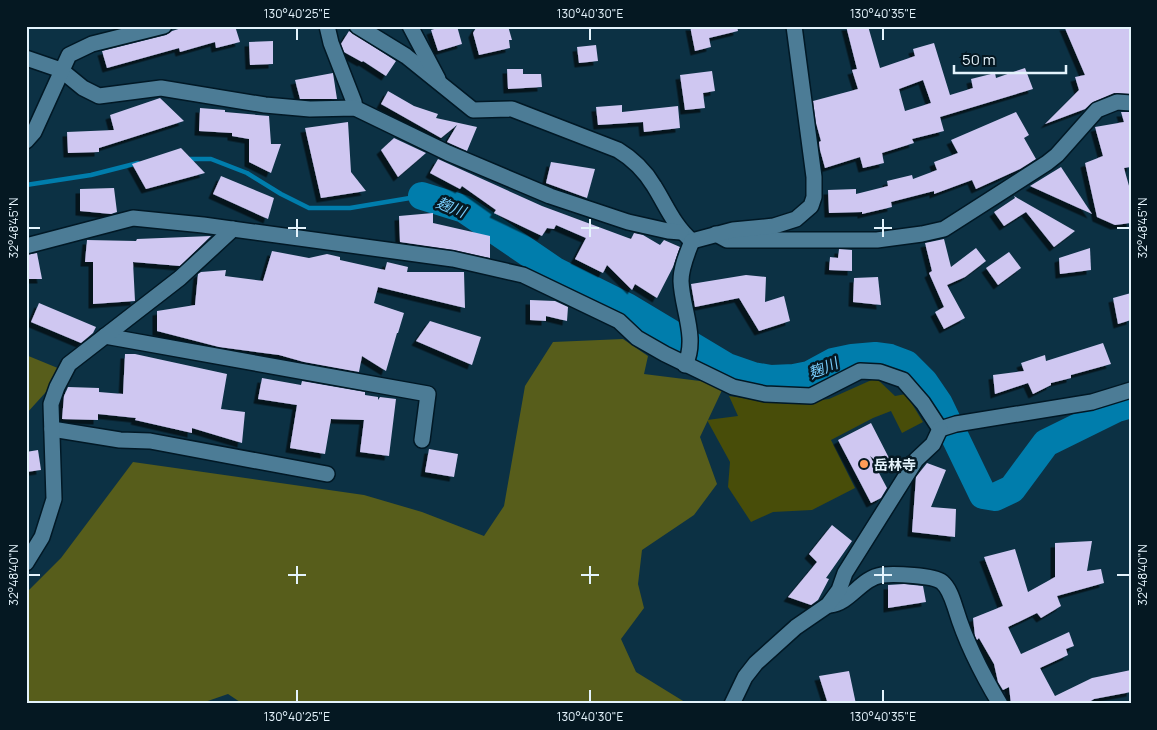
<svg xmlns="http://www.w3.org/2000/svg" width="1157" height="730" font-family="Manrope,'Noto Sans JP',sans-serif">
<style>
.green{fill:#484d09}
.forest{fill:#575d1b}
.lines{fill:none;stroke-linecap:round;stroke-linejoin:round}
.stream{stroke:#007dac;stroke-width:4.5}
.river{stroke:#007dac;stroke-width:28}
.building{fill:#cfc7f1;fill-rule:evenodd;filter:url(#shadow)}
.minor-casing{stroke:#011825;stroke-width:18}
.minor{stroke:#4c7c96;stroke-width:15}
.ticks{fill:none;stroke:#e4f3fc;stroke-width:2}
.poi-dot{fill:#fe9c57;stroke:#051822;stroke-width:2}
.labels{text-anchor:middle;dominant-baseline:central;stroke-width:5;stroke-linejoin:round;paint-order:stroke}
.poi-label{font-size:14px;font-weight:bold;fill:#e4f3fc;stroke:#051822;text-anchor:start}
.water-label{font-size:15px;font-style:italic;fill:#79cefd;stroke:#051822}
.neatline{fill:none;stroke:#e4f3fc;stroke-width:2}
.ticks-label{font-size:12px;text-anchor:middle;fill:#e4f3fc}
</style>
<defs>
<filter id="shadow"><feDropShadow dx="-4.5" dy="4.5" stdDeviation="0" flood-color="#0009"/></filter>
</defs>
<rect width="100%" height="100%" fill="#0c3144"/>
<path class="green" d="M876 378 895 396 906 394 923 422 902 433 891 411 873 418 831 440 855 488 812 510 773 512 751 522 728 487 730 462 707 420 738 416 729 396 789 404 829 399Z"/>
<g class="forest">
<path d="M623 339 648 356 644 374 708 382 724 386 700 437 717 484 694 515 642 550 638 584 644 608 621 639 636 672 688 704H243L228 694 199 704H26V593L61 558 133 462 364 495 422 512 484 536 504 506 525 386 553 342Z"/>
<path d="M26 355 65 371 26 414Z"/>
</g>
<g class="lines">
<g class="stream">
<path d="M187 159H211L247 173 281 194 309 208H350L422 196"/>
<path d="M26 185 91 175 138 163"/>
</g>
<path class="river" d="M422 196 464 209 555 271 627 307 727 367 753 376 771 379 794 378 809 375 833 362 852 358 875 356 890 358 906 364 924 382 939 404 983 495 995 497 1012 489 1046 443 1117 408 1131 404"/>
</g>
<g class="building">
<path d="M188 26H235L240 42 216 48 215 42 180 52 179 48 107 68 102 51 166 35 172 31Z"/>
<path d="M444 26H457L462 44 438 51 431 30Z"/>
<path d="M477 26H508L512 40H509L510 48 479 55 473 33Z"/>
<path d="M690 26H737L738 31 709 38 711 47 695 51Z"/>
<path d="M846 26H868L880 68 915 56 913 49 934 43 950 95 973 88 971 79 995 73 996 78 1025 68 1033 89 940 117 944 131 912 139 914 143 882 153 884 163 863 168 860 157 825 168 820 150 819 142 821 141 816 123 813 101 858 89 852 70 857 69ZM923 80 931 103 905 111 899 89Z"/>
<path d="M1064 26H1131V94L1114 93 1093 102 1085 109 1045 124 1079 90 1075 77 1085 75Z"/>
<path d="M349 31 396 61 386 76 363 61 362 62 344 52 341 44Z"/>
<path d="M273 41V64L250 65 249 42Z"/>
<path d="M596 45 598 61 579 63 577 47Z"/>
<path d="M507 69H523V74H541L542 87 508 89Z"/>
<path d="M712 71 715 91 703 93 705 108 685 110 680 75Z"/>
<path d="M333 73 337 99H300L295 80Z"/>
<path d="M388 91 414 106 438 114 436 118 477 127 467 151 447 142 457 125 441 138 381 104Z"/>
<path d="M160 98 184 121 99 148V152L68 153 67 132 114 130 110 115Z"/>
<path d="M622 105V112L678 106 680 128 644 132 643 122 598 125 596 107Z"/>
<path d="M200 108 225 110V112L269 116 271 144H281L271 173 249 162V139L232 136V133L199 131Z"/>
<path d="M1016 112 1029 135 1024 138 1036 159 1020 169 976 189 972 180 934 194V191L891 202 892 207 862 214V212L829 213 828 190 856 189V194L888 186 887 181 912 175 913 179 937 170 934 162 958 153 951 140Z"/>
<path d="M1121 112H1131V167L1124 168 1131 193V223L1115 225 1097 217 1085 163 1103 156 1095 127 1124 122Z"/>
<path d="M348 122 351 172 366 191 321 198 305 128Z"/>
<path d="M394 138 426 153 398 177 381 150Z"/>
<path d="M181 148 205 173 146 189 132 164Z"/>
<path d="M438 159 542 206 631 239 634 233 643 235 660 245 664 240 680 247 673 267 657 298 635 284 632 290 607 265 603 273 575 259 586 238 556 225 554 229 547 228 542 236 494 213 496 210 462 186 460 189 430 173Z"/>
<path d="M551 162 595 169 587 198 546 183Z"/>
<path d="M1061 167 1092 214 1030 186Z"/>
<path d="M221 176 274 198 268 219 213 194Z"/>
<path d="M114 188 117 212 111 214 80 211V189Z"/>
<path d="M1014 196 1075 231 1054 247 1026 212 1004 226 994 212 1015 198Z"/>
<path d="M433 213V223L490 236V258L454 250 400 242 399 216Z"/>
<path d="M211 236 180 266 133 262 135 301 93 304V262H85L87 240 136 241 137 239Z"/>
<path d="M944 239 951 267 976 248 986 261 965 277 947 285 965 318 944 329 935 312 944 307 929 273 932 271 925 243Z"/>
<path d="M1090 248 1091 270 1060 274 1059 258Z"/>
<path d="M839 249 852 250V271L829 270 830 257 838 258Z"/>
<path d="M272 251 309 258 327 254 340 257V260L385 270 387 262 408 267 407 272H464L465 308 378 287 374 303 404 313 398 333H397L386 371 362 356 359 372 304 362 279 355 219 347 157 331V311L195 305 198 274 201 272 226 270 225 276 263 281Z"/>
<path d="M1009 252 1021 268 998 285 986 268Z"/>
<path d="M37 253 42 279H26V255Z"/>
<path d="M746 275 766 277 765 302 784 296 790 321 759 331 739 298 695 307 691 284Z"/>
<path d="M878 277 881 305 853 302 854 278Z"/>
<path d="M1131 293V320L1118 324 1113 298Z"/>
<path d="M530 300 555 301 568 307 567 321 546 316V321L530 320Z"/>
<path d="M39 303 96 327 93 333 81 343 31 322Z"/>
<path d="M430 321 481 337 472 365 416 341Z"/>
<path d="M1103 343 1111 364 1071 375V378L1051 383V385L1033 394 1028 383 995 394 993 375 1024 371 1021 363 1045 355 1046 361Z"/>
<path d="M125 354H135L227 374 221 409 245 412 242 443 192 428V433L135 420 136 418 98 414V420L62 419 64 396 68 387 99 388V392L123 394Z"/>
<path d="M262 378 301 385 302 381 365 392V395L378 397V400L380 397 396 399 389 456 360 452 364 420 331 419 325 454 290 448 297 405 258 399Z"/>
<path d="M871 423 889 458 879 463 870 456 887 488 881 498 871 503 838 440Z"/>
<path d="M429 449 458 454 454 477 425 472Z"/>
<path d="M38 450 41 470 26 472V452Z"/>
<path d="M927 463 946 470 931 507 956 509 955 537 912 532 916 477Z"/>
<path d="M832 525 852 541 826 578 829 579 818 600 811 605 788 597 817 562 809 554Z"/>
<path d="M1092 541 1087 571 1101 569 1104 583 1057 596 1061 606 1041 618 1037 613 1008 627 1021 654 1069 632 1074 646 1066 649 1068 655 1040 668 1055 696 1092 678 1131 670V692L1094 699 1086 704H1011L1009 687 1003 690 998 682 994 664 979 638 977 640 975 636 973 618 1003 606 984 557 1015 549 1028 592 1055 577V543Z"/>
<path d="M904 584 923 586 926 602 888 608V585Z"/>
<path d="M849 671 856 704H828L819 676Z"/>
</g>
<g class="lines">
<g class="minor-casing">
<g id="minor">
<path d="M327 26 331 43 354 102 355 108"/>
<path d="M357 26 406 56 473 110 512 109 618 150C633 159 645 171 654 186 666 205 674 226 692 241"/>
<path d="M410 26 438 79"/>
<path d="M26 58 61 70 83 88 99 96 161 88 265 105 310 109 355 108 448 153 550 196 628 222 668 231 681 232"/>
<path d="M26 141 34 132 69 55 92 44 164 26"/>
<path d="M716 234 727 240H877L922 234 944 229 1047 163 1057 155 1097 110 1117 102 1131 103"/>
<path d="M692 241 733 230 774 226 796 219 811 206 814 197V177L794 26"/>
<path d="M26 246 133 218 203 225 453 259 523 275 619 321 637 338 665 354 733 387 765 394 811 396 860 371 880 372 903 380 923 403 940 429"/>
<path d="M105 336 428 394 422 440"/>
<path d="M685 365C698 338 682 309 681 281 681 267 687 254 692 241"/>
<path d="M52 429 120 440 150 441 327 474"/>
<path d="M940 429 956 424 1092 402 1131 390"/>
<path d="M26 563 42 537 54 499 51 404 57 387 69 364 180 278 233 229"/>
<path d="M830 605C850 603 861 578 882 575 895 574 933 575 942 582 950 589 953 601 956 610 966 643 982 674 1000 704"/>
<path d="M732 704 745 677 756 663 796 627 828 605 839 590 845 573 916 460 933 444 940 429"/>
</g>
</g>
<use href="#minor" class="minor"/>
</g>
<path class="ticks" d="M297 28V40M590 28V40M883 28V40M297 219V237M590 219V237M883 219V237M28 228H40M288 228H306M581 228H599M874 228H892M1117 228H1130M297 566V584M590 566V584M883 566V584M28 575H40M288 575H306M581 575H599M874 575H892M1117 575H1130M297 690V702M590 690V702M883 690V702"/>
<circle class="poi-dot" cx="864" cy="464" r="5"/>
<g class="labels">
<g class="poi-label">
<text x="874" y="464">岳林寺</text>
</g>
<g class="water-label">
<text transform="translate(451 207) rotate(21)">麹川</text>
<text transform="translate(823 368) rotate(-23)">麹川</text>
</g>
</g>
<rect width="1157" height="730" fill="none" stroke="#051822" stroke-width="55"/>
<path d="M954 65v8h112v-8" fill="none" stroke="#e4f3fc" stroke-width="2.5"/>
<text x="962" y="65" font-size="15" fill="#e4f3fc" stroke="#051822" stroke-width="4" paint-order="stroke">50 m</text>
<rect x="28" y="28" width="1102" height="674" class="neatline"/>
<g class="ticks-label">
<text x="297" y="18">130°40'25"E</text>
<text x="590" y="18">130°40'30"E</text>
<text x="883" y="18">130°40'35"E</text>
<text transform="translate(14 228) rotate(-90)" y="4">32°48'45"N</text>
<text transform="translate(1143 228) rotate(-90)" y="4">32°48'45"N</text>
<text transform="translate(14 575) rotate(-90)" y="4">32°48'40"N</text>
<text transform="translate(1143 575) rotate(-90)" y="4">32°48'40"N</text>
<text x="297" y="721">130°40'25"E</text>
<text x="590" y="721">130°40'30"E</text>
<text x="883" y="721">130°40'35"E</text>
</g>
</svg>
